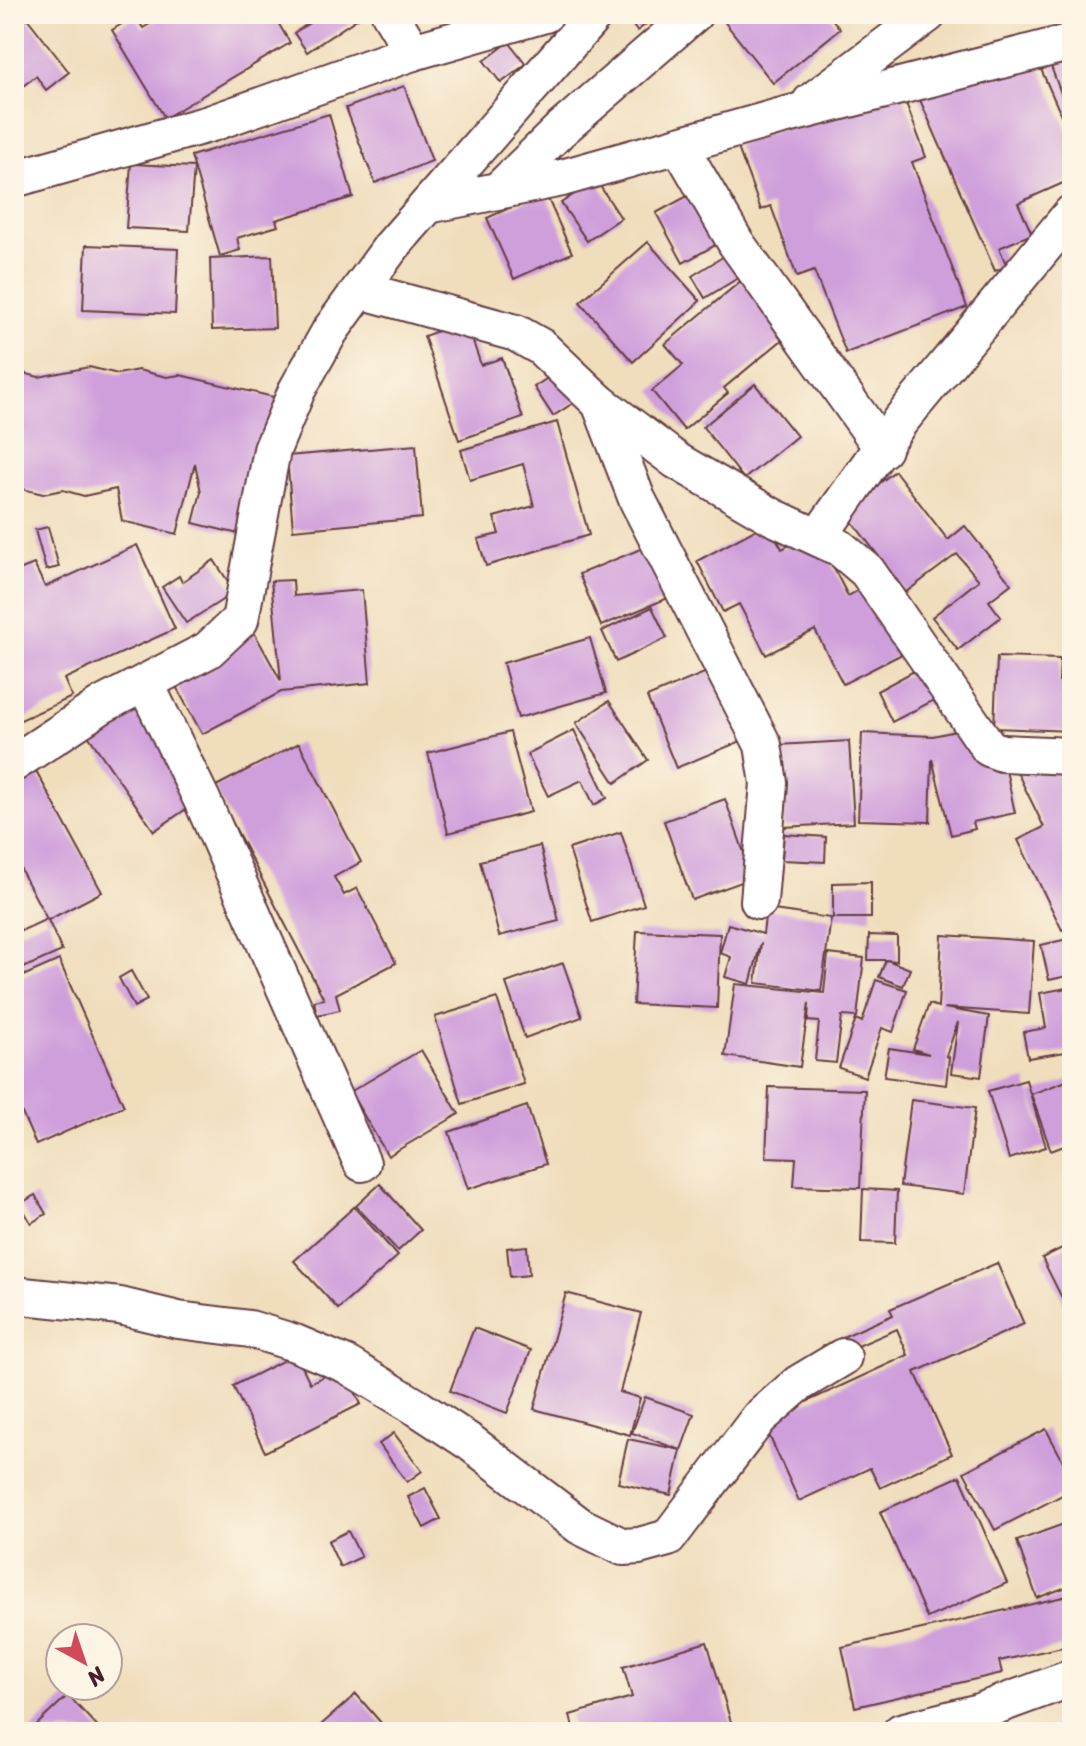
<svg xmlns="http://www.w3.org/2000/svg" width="1086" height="1746" font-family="Sriracha,sans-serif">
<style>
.building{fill:#cf9fdb}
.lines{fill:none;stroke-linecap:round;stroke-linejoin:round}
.minor-casing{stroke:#633c41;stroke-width:40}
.minor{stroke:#fff;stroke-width:36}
</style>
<rect width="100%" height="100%" fill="#fcf5e5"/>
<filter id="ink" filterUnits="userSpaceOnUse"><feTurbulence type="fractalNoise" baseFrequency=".0125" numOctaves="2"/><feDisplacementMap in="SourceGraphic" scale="16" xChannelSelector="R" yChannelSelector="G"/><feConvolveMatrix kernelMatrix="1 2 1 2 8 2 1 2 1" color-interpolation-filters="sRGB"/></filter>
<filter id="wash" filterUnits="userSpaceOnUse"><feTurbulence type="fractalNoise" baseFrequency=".006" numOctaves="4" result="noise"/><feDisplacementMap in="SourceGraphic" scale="32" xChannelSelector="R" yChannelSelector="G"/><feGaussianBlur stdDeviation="1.8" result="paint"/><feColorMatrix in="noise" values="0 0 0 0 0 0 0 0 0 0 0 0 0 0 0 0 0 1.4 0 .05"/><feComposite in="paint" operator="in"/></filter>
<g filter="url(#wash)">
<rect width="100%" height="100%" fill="#f0ddbc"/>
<g id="blocks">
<g class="building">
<path d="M24 14 69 72 46 90 36 76 14 93V22Z"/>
<path d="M167 14H273L290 43 165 118 112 30 135 16 143 28Z"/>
<path d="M323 14H364L307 52 294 33Z"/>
<path d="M624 14H659L637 31Z"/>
<path d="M731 14H828L840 29 773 83 723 20Z"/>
<path d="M509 42 526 64 501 83 484 61Z"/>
<path d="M1072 43V123L1046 53Z"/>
<path d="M1030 44 1072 140V179L1018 203 1032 234 999 248 1007 266 995 271 917 93Z"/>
<path d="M899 84 926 157 912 162 967 307 846 353 814 271 797 277 771 206 761 210 737 145Z"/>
<path d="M404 86 432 161 375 183 346 108Z"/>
<path d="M329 114 353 197 276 220 278 226 237 238 240 250 220 256 191 156Z"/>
<path d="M131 164 194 167 189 231 126 228Z"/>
<path d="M596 180 621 218 587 241 561 203Z"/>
<path d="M706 186 732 236 683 263 656 213Z"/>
<path d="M545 192 572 253 514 279 487 218Z"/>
<path d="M648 242 700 301 633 362 580 302Z"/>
<path d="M86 245 178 249 175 314 83 310Z"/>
<path d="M734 250 748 272 705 298 692 276Z"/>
<path d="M272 256 275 328 212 330 210 259Z"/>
<path d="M742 280 788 335 724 388 728 393 684 430 652 391 683 365 665 344Z"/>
<path d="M466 321 481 365 502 358 523 418 459 440 424 336Z"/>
<path d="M89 367 118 374 138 370 167 377 180 375 282 399 247 536 193 523 201 492 195 463 177 534 122 521 116 489 84 496 63 490 43 494 14 487V371L39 377Z"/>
<path d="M564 367 584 396 553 416 534 387Z"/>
<path d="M755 384 797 436 744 479 703 427Z"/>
<path d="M557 422 589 535 486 566 478 539 499 534 494 517 534 506 523 464 470 480 461 450Z"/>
<path d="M416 445 422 518 293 530 287 456Z"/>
<path d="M895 471 948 540 965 526 1011 584 989 601 1001 617 958 650 932 617 979 580 957 554 906 592 844 511Z"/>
<path d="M768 523 782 549 821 529 829 559 848 596 882 577 918 646 843 684 815 630 766 655 739 604 723 612 697 561Z"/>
<path d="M48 527 59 567 46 570 35 530Z"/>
<path d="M658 542 680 593 601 626 579 574Z"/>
<path d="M137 545 175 629 64 679 72 697 14 723V559L19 570 34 564 45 587Z"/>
<path d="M214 560 235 592 186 623 162 587 179 576 182 582Z"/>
<path d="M293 580 294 596 362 590 370 683 281 692 202 734 167 670 250 625 281 681 271 581Z"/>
<path d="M652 607 667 638 616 662 602 631Z"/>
<path d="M590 638 606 693 518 718 503 663Z"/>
<path d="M997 657 1060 659 1059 681H1072V731L994 728Z"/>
<path d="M925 665 942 696 892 722 877 691Z"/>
<path d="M721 666 751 737 676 768 647 697Z"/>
<path d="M135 696 205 796 154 831 85 731Z"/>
<path d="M609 701 648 760 615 783 576 723Z"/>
<path d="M970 728 1001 746 1015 813 973 822 975 829 951 835 932 759 930 822 858 820 862 733 933 736Z"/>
<path d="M574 730 607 798 594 805 582 780 548 796 527 754Z"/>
<path d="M510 732 531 812 448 833 428 753Z"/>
<path d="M1072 737V925L1062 930 1018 840 1044 827 1014 766Z"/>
<path d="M849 741 854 823 784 827 778 745Z"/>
<path d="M299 743 361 862 334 877 344 895 357 888 396 963 336 994 340 1010 317 1015 314 1001 324 999 214 787Z"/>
<path d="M34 767 102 892 48 920 62 951 14 972V915L21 931 47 919 14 857V778Z"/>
<path d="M725 799 753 878 692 900 664 821Z"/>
<path d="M621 832 644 905 592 922 569 849Z"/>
<path d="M784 834 826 837 825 862 782 860Z"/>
<path d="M540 846 559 921 499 936 480 861Z"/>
<path d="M871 882V918H833V883Z"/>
<path d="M766 909 831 918 821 991 756 983 761 943 750 984 725 977 731 957 720 953 728 924 763 934Z"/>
<path d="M637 931 720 934 717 1008 633 1004Z"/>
<path d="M869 935 897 936V961L887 960 910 969 903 986 879 977 886 960H868Z"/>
<path d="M942 935 1034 941 1029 1014 944 1008 989 1016 981 1077 951 1073 958 1022 946 1056 949 1057 946 1085 884 1077 889 1048 929 1054 913 1049 929 1004 938 1007Z"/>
<path d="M1072 938V975L1049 980 1041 945Z"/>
<path d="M828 954 864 958 857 1017 842 1016 836 1063 815 1061 819 1022 808 1021 809 1003 800 1067 725 1056 735 984 824 993Z"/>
<path d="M59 960 124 1106 36 1145 14 1095V980Z"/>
<path d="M563 963 582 1017 525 1038 506 983Z"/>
<path d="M131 971 147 1000 134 1007 119 978Z"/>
<path d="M876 980 907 990 893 1032 882 1028 865 1077 839 1068 856 1019 862 1022Z"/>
<path d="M1072 987V1051L1028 1058 1023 1032 1046 1028 1040 993Z"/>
<path d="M497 998 524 1084 462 1104 435 1017Z"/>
<path d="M421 1050 459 1114 388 1156 350 1092Z"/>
<path d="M1072 1079V1143L1051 1151 1031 1094Z"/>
<path d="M1026 1080 1046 1147 1009 1159 988 1091Z"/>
<path d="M769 1087 865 1090 860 1188 794 1186 796 1158 766 1157Z"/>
<path d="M911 1100 975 1108 964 1194 900 1186Z"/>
<path d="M527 1106 546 1164 468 1189 449 1132Z"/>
<path d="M380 1184 421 1230 398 1251 356 1206Z"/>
<path d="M863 1189 897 1191 895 1243 861 1242Z"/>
<path d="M35 1195 46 1214 31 1223 20 1204Z"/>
<path d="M354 1207 398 1256 338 1309 294 1261Z"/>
<path d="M1072 1243V1308L1068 1310 1042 1258Z"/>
<path d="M527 1246 529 1275 510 1277 507 1248Z"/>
<path d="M997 1263 1024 1324 915 1372 952 1454 880 1488 870 1468 799 1501 763 1422 908 1355 897 1329 828 1359 822 1346 893 1315 890 1309Z"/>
<path d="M566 1293 641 1313 620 1392 640 1398 630 1435 534 1409Z"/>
<path d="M474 1328 531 1350 507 1413 450 1391Z"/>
<path d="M296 1354 310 1383 343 1367 361 1404 265 1452 233 1386Z"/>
<path d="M645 1397 694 1414 681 1450 632 1433Z"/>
<path d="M1046 1429 1072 1478V1490L995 1530 964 1472Z"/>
<path d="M394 1433 422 1471 407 1482 379 1444Z"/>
<path d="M628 1439 681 1450 671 1495 618 1483Z"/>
<path d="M960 1476 1007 1583 927 1618 880 1512Z"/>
<path d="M425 1488 441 1519 424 1528 408 1497Z"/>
<path d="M1072 1521V1585L1037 1598 1017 1541Z"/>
<path d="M348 1531 361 1557 340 1567 328 1541Z"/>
<path d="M1072 1595V1645L999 1661 1002 1673 855 1707 842 1647Z"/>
<path d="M707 1642 734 1732H574L570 1715 632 1697 623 1667Z"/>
<path d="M356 1694 389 1732H313Z"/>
<path d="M68 1695 102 1732H29Z"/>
</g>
</g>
</g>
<g filter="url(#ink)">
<use href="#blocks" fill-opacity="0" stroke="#633c41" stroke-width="2"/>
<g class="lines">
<g class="minor-casing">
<g id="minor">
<path d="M390 14 413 52"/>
<path d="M811 102 928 14"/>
<path d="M679 145 736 243 883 449"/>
<path d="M14 179 212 123 413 52 545 14"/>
<path d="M499 190 559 131 694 14"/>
<path d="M428 205 562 178 775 118 1072 42"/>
<path d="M360 290 516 333 541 347 600 403 677 461 773 517 840 548 867 571 989 748 1002 753 1072 756"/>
<path d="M600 403 637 499 763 745 769 783 759 901"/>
<path d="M819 536 900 421 1072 213"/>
<path d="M145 683 202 800 362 1163"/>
<path d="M14 763 102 705 208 650 240 620 272 450 297 390 330 331 391 247 595 14"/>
<path d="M14 1295 120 1306 178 1320 250 1329 295 1343 347 1365 418 1408 471 1443 580 1526 623 1547 639 1546 668 1538 759 1418 798 1384 843 1357"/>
<path d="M901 1732 976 1713 1072 1678"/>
</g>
</g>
<use href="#minor" class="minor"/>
</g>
</g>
<rect width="1086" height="1746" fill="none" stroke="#fcf5e5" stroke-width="48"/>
<g transform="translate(84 1662) rotate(140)"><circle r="38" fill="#fcf5e5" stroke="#b59f9b" stroke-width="2"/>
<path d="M0-6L14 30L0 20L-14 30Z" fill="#d1495b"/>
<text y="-12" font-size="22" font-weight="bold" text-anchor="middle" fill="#4a1f2b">N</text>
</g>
</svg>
